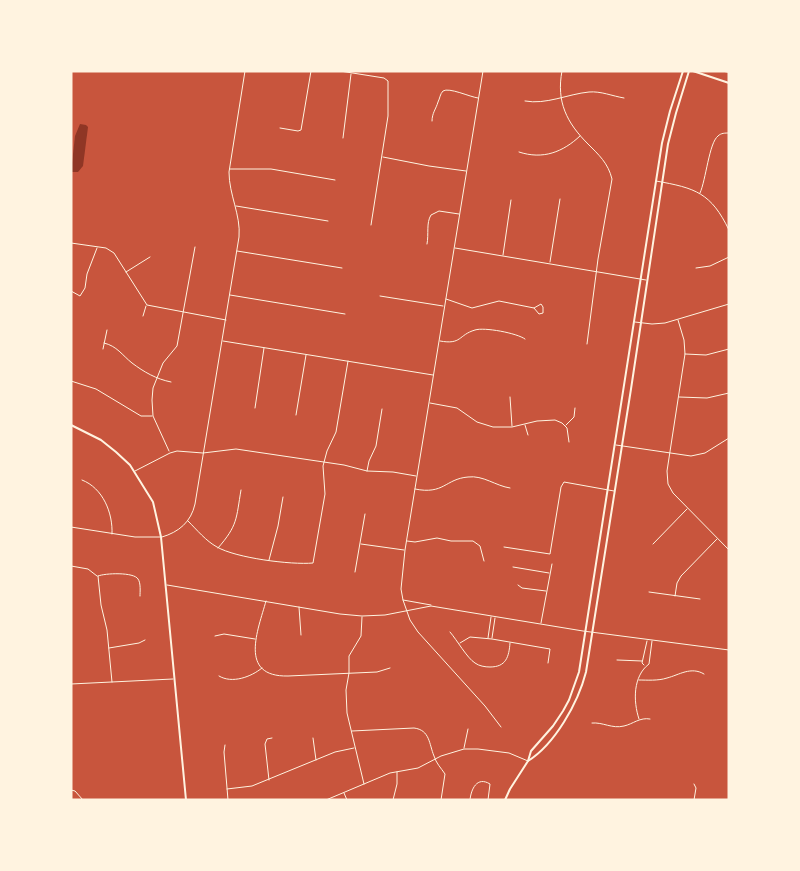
<svg xmlns="http://www.w3.org/2000/svg" width="800" height="871" font-family="Overpass,sans-serif">
<style>
.water{fill:#8f3625}
.lines{fill:none;stroke-linecap:round;stroke-linejoin:round}
.minor{stroke:#fff3e0;stroke-width:1}
.tertiary{stroke:#fff3e0;stroke-width:1}
.secondary{stroke:#fff3e0;stroke-width:2}
.rail{stroke:#e9b49f;stroke-width:1}
</style>
<rect width="100%" height="100%" fill="#c8553d"/>
<path class="water" d="M80 124 86 125 88 127 83 166 78 172H71L75 136Z"/>
<g class="lines">
<g class="minor">
<path d="M340 71 384 78 388 81V116L371 225"/>
<path d="M483 71 405 550 401 589 403 600 410 620 418 632 485 706 501 727"/>
<path d="M562 71C556 102 567 123 588 144 599 155 608 163 612 179L598 259 587 344"/>
<path d="M525 101C546 105 568 94 589 92 601 91 612 96 624 98"/>
<path d="M432 121C432 113 436 109 438 102 440 98 440 94 443 91 449 87 470 97 478 98"/>
<path d="M280 128 298 131 301 130 311 71"/>
<path d="M343 138 351 74"/>
<path d="M519 152C543 160 563 152 580 136"/>
<path d="M383 157 429 166 466 171"/>
<path d="M230 169H271L335 180"/>
<path d="M656 181C696 188 711 193 729 230"/>
<path d="M700 193C706 180 709 143 718 136 721 133 725 133 729 133"/>
<path d="M236 206 328 221"/>
<path d="M71 243 106 248 114 253 147 305 226 320"/>
<path d="M427 244C429 234 426 223 431 215L439 211 459 214"/>
<path d="M455 248 646 280"/>
<path d="M237 251 342 268"/>
<path d="M503 255 511 200"/>
<path d="M550 262 560 199"/>
<path d="M696 268 710 266 729 257"/>
<path d="M126 272 150 257"/>
<path d="M71 291 80 296 85 288 87 274 97 248"/>
<path d="M230 295 345 314"/>
<path d="M380 296 443 306"/>
<path d="M446 299 472 308 499 301 534 308 541 304 543 307V313L539 314 534 308"/>
<path d="M143 316 146 306"/>
<path d="M678 320 684 340 685 354 667 471 668 484 673 493 729 550"/>
<path d="M635 322 652 324 665 323 729 304"/>
<path d="M223 341 433 375"/>
<path d="M440 341C462 345 458 335 475 330 484 327 517 333 525 339"/>
<path d="M104 343C117 346 122 355 132 363 144 372 156 379 171 382"/>
<path d="M103 349 107 330"/>
<path d="M685 354 706 355 729 349"/>
<path d="M71 381 96 389 141 416H152"/>
<path d="M510 397 512 426"/>
<path d="M679 397 707 398 729 393"/>
<path d="M430 403 457 408 477 422 493 427H512L537 421 555 420 562 423 567 428 569 442"/>
<path d="M255 408 264 348"/>
<path d="M296 415 306 355"/>
<path d="M525 425 528 435"/>
<path d="M566 425 574 417 575 408"/>
<path d="M616 445 691 456 705 453 729 438"/>
<path d="M169 451 153 416 152 400 153 388 163 363 177 346 195 247"/>
<path d="M135 471 170 453 177 451 203 453 236 449 344 465 367 471 393 472 416 476"/>
<path d="M367 471 369 461 376 446 382 409"/>
<path d="M82 480C103 488 113 513 112 534"/>
<path d="M415 489C444 495 445 479 468 477 483 475 496 486 510 488"/>
<path d="M188 521C197 530 206 541 217 547 236 558 291 565 313 563L325 494 323 466 327 451 336 432 348 361"/>
<path d="M71 527 135 537H160"/>
<path d="M407 541 415 542 437 538 451 541H473L480 546 484 561"/>
<path d="M361 544 404 550"/>
<path d="M653 544 687 509"/>
<path d="M504 547 550 554 561 487 564 482 614 491"/>
<path d="M218 548C238 525 236 519 241 490"/>
<path d="M269 560 278 526 283 497"/>
<path d="M71 566 88 569 97 576"/>
<path d="M513 567 549 573"/>
<path d="M355 572 365 514"/>
<path d="M98 576 101 605 107 630 112 682"/>
<path d="M98 576C105 573 134 572 138 579 141 583 140 592 140 596"/>
<path d="M518 585 522 588 546 591"/>
<path d="M649 592 700 599"/>
<path d="M675 596 677 583 681 576 717 539"/>
<path d="M266 601C258 630 238 677 288 676L377 672 390 668"/>
<path d="M299 607 301 635"/>
<path d="M362 617 361 636 349 656V673L346 690 347 713 364 784"/>
<path d="M541 623 552 564"/>
<path d="M450 632C457 640 467 658 475 663 479 666 485 667 490 667 506 667 509 657 510 643"/>
<path d="M215 636 224 634 255 639"/>
<path d="M488 638 491 617"/>
<path d="M492 638 495 618"/>
<path d="M460 643 470 637 492 639 550 649 548 663"/>
<path d="M109 648 139 643 145 640"/>
<path d="M617 660 642 661"/>
<path d="M644 665 642 663 647 641"/>
<path d="M219 676C232 684 251 677 262 668"/>
<path d="M639 680C647 680 658 681 667 678 679 675 691 666 704 674"/>
<path d="M71 684 173 679"/>
<path d="M639 719C633 701 633 676 649 664L652 641"/>
<path d="M592 723C603 722 612 729 624 726 633 724 640 717 650 719"/>
<path d="M352 731 414 728C430 730 429 744 434 756 436 763 441 768 445 774L441 800"/>
<path d="M313 738 316 760"/>
<path d="M225 745 224 752 228 800"/>
<path d="M464 748 468 729"/>
<path d="M269 780 265 744 267 739 272 738"/>
<path d="M694 784 696 788 694 800"/>
<path d="M227 789 252 786 335 752 354 748"/>
<path d="M71 790 75 791 83 800"/>
<path d="M344 793 347 800"/>
<path d="M326 800 390 773 418 768 441 756 464 749H478L509 753 528 761"/>
<path d="M393 800 397 784V772"/>
<path d="M470 800C471 789 477 776 490 784L488 800"/>
</g>
<g class="tertiary">
<path d="M162 537C179 532 191 522 195 504L239 237C241 215 229 195 229 172L245 71"/>
<path d="M167 585 340 614 362 616 385 615 431 606 583 631 729 650"/>
<path d="M403 600 431 605"/>
</g>
<g class="secondary">
<path d="M693 71 729 83"/>
<path d="M71 425 101 440 116 452 130 465 153 502 161 537 186 800"/>
<path d="M528 761C555 744 578 703 586 672L631 389 668 144 676 113 689 71"/>
<path d="M505 800 510 789 528 761 531 751 553 726 563 711 569 700 579 672 662 143 670 111 683 71"/>
</g>
<path class="rail" d="M723 71 729 73"/>
</g>
<rect width="800" height="871" fill="none" stroke="#fff3e0" stroke-width="145"/>
</svg>
